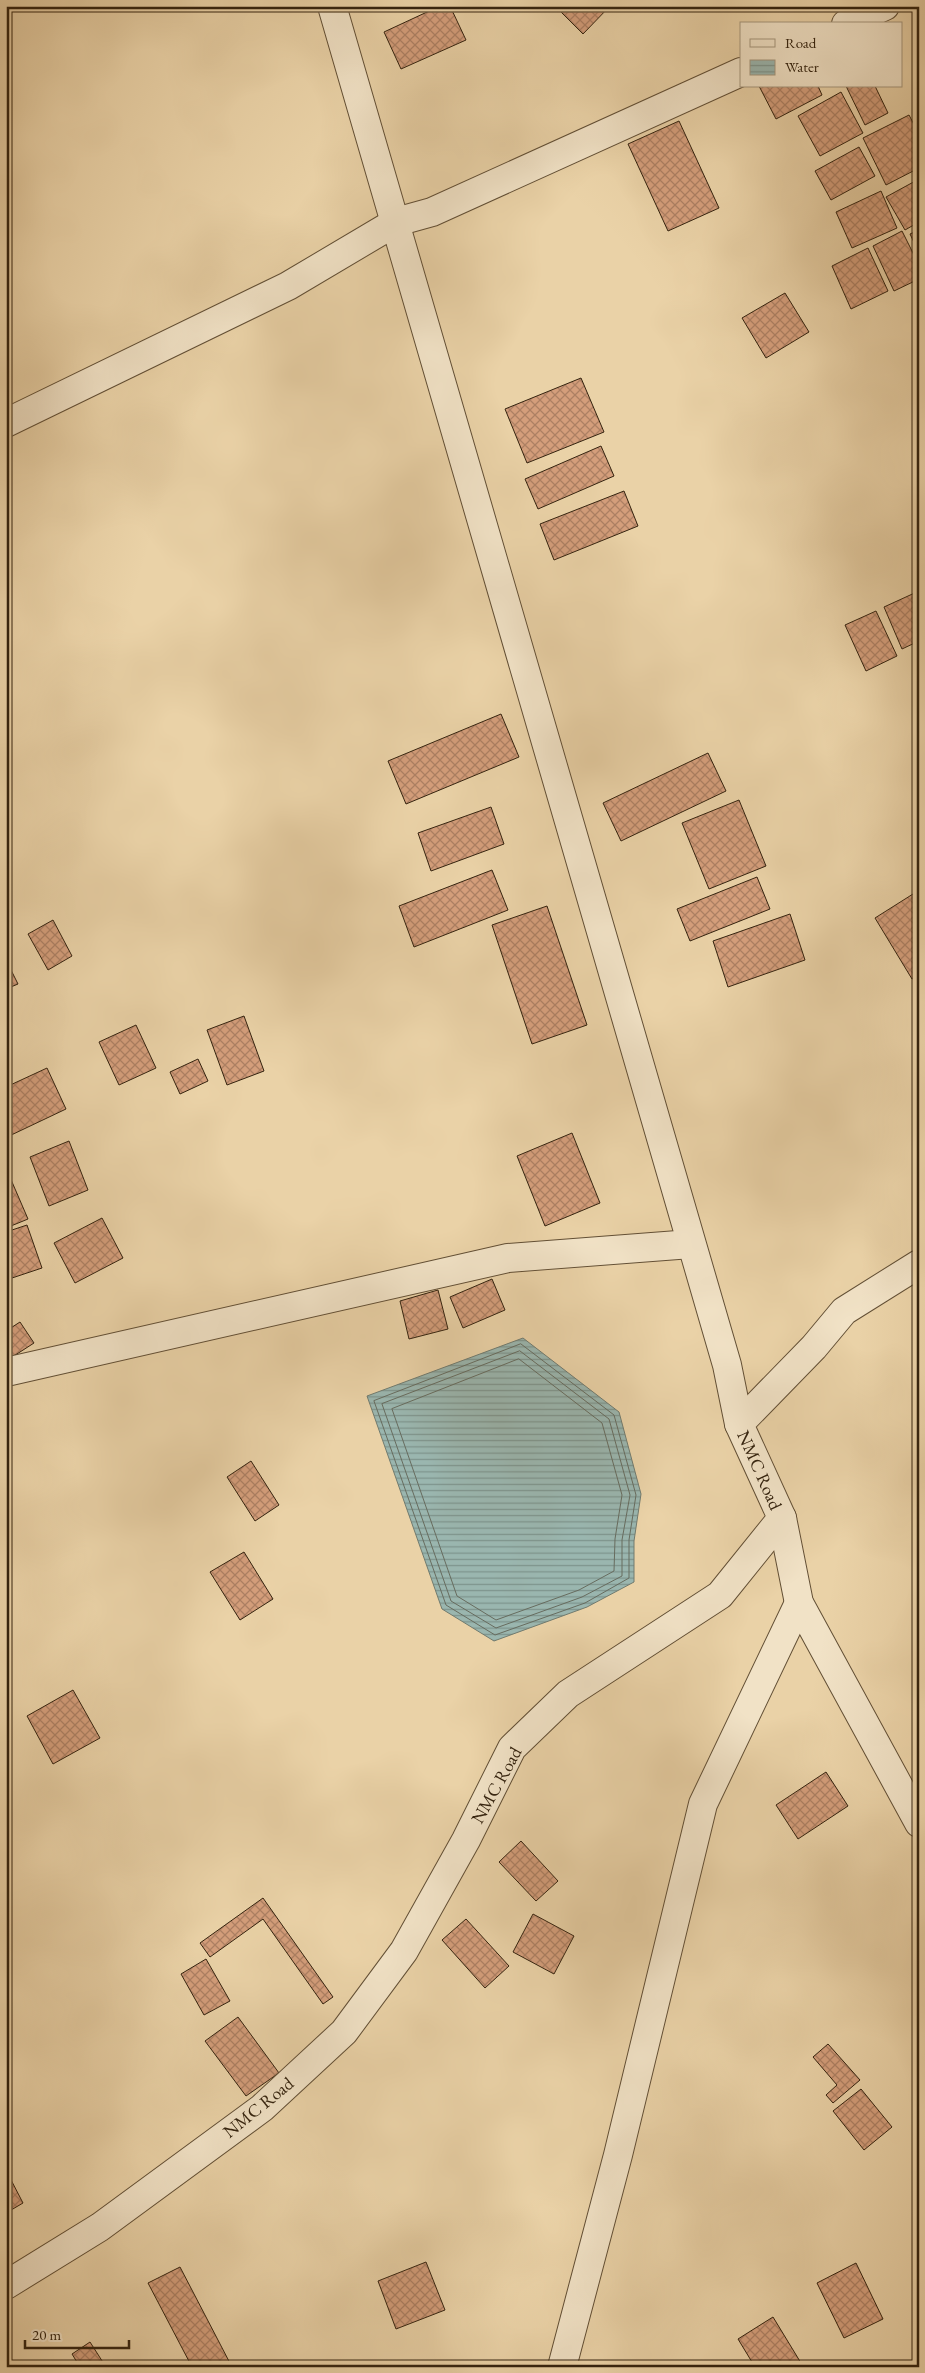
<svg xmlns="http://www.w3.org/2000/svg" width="925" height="2373" font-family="'EB Garamond',serif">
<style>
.water{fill:url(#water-rules);stroke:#717b6f}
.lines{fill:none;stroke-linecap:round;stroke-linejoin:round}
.shore{stroke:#676c5f;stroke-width:1}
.building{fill:url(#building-cross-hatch);stroke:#34230f}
.minor-casing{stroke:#624f35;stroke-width:30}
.minor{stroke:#f1e2c6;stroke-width:28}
.labels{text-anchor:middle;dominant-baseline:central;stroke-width:4;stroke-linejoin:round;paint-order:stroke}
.street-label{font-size:18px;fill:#34230f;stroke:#f1e2c6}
</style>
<defs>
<pattern id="water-rules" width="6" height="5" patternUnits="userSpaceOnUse" patternTransform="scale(1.25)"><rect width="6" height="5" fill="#9ab6af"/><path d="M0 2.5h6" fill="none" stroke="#7e948d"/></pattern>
<pattern id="building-cross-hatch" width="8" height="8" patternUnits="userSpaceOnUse" patternTransform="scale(1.25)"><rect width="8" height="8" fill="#d49e7b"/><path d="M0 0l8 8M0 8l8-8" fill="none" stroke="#ad8063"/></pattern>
</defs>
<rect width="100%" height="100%" fill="#ead2a7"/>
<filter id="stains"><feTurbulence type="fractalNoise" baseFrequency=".004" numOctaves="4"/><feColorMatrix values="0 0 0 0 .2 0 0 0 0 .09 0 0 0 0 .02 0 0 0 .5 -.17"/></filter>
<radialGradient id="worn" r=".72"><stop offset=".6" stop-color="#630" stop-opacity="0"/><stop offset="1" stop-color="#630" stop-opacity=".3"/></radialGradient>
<path class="water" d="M523 1338 619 1412 641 1494 634 1541V1582L587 1607 494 1641 442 1609 367 1396Z"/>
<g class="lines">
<g class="shore">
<path d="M521 1344 614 1415 636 1495 629 1540V1578L585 1603 495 1635 446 1605 374 1401Z"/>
<path d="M520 1351 609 1419 630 1495 622 1540V1576L582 1597 496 1628 451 1601 382 1404Z"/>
<path d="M519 1359 602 1423 622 1495 615 1539 614 1571 579 1590 496 1620 457 1596 392 1409Z"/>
</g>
</g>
<g class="building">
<path d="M440 6H450L466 40 401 69 384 32Z"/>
<path d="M555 6H610L583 34Z"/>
<path d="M759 86H818L822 95 776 119Z"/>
<path d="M846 86H875L888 113 865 125Z"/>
<path d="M841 92 863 133 820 156 798 116Z"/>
<path d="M909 115 919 134V168L886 185 863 138Z"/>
<path d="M679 121 719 208 668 231 628 144Z"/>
<path d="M859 147 875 176 831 200 815 171Z"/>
<path d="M919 179V222L905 230 886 197Z"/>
<path d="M881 191 897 228 852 248 836 212Z"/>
<path d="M919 230V253L910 234Z"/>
<path d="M902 231 919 265V279L894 291 873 246Z"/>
<path d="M868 248 888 291 851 309 832 266Z"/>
<path d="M785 293 809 332 766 358 742 318Z"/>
<path d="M581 378 604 432 527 463 505 409Z"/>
<path d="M601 446 614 476 538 509 525 479Z"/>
<path d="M624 491 638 526 554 560 540 524Z"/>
<path d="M919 591V641L902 649 884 607Z"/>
<path d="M876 611 897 656 866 671 845 625Z"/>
<path d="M501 714 519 757 406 804 388 761Z"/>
<path d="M708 753 726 791 621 841 603 803Z"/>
<path d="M739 800 766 866 709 889 682 823Z"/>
<path d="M491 807 504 844 431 871 418 833Z"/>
<path d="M492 870 508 910 414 947 399 906Z"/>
<path d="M757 877 770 909 690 941 677 909Z"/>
<path d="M913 894 919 904V975L912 979 875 918Z"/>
<path d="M547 906 587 1025 532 1044 492 925Z"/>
<path d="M790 914 805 960 728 987 713 941Z"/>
<path d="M53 920 72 956 48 970 28 934Z"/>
<path d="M6 960 18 984 6 989Z"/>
<path d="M244 1016 264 1071 227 1085 207 1030Z"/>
<path d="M136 1025 156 1068 119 1085 99 1042Z"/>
<path d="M198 1059 208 1081 180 1094 170 1072Z"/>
<path d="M47 1068 66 1109 7 1137 6 1087Z"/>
<path d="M572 1133 600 1203 545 1226 517 1156Z"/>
<path d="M69 1141 88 1190 49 1206 30 1157Z"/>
<path d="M6 1168 28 1219 6 1228Z"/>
<path d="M102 1218 123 1258 75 1283 54 1243Z"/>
<path d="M27 1225 42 1268 6 1280V1232Z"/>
<path d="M492 1279 505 1310 463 1328 450 1297Z"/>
<path d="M438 1290 448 1329 409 1339 400 1301Z"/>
<path d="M20 1322 34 1343 6 1361V1331Z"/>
<path d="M251 1461 279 1505 255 1521 227 1477Z"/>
<path d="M244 1552 273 1599 240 1620 210 1572Z"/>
<path d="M73 1690 100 1738 53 1764 27 1716Z"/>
<path d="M826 1772 848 1806 798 1839 776 1805Z"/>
<path d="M521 1841 558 1881 536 1901 499 1862Z"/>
<path d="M263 1898 333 1997 323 2004 263 1919 210 1957 200 1943Z"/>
<path d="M533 1914 574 1936 554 1974 513 1952Z"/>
<path d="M466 1919 509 1966 485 1988 442 1940Z"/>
<path d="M206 1959 230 2001 204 2015 181 1974Z"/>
<path d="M238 2017 279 2073 246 2096 205 2041Z"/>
<path d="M828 2044 860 2080 833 2103 826 2095 837 2085 813 2057Z"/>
<path d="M861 2089 892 2127 864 2150 833 2111Z"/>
<path d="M9 2176 23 2203 6 2213V2178Z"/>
<path d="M426 2262 445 2310 396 2329 378 2281Z"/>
<path d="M856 2263 883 2319 844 2338 817 2283Z"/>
<path d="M180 2267 232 2367H192L148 2283Z"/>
<path d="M773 2317 801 2363 795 2367H755L738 2339Z"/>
<path d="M90 2342 106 2367H80L72 2354Z"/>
</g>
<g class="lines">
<g class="minor-casing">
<g id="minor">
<path d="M332 6 727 1365 739 1424"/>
<path d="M846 24 885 6"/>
<path d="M6 423 288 286 396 222 432 212 741 72"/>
<path d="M6 1372 508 1258 691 1244"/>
<path d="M782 1518 799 1603 919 1823"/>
<path d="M6 2285 100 2227 262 2108 344 2032 404 1951 466 1840 512 1748 568 1694 720 1595 782 1518 739 1424 814 1347 844 1311 919 1264"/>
<path d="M562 2367 618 2155 703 1804 799 1603"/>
</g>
</g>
<use href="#minor" class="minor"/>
</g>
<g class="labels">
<g class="street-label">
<text transform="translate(760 1470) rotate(66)">NMC Road</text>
<text transform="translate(496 1785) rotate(-61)">NMC Road</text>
<text transform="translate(258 2107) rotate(-39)">NMC Road</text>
</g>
</g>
<rect width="925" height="2373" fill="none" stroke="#ead2a7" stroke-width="25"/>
<rect x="8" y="8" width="910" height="2358" fill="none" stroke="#34230f" stroke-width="2.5"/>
<rect x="12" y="12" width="900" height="2348" fill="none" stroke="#34230f"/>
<rect x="740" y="22" width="162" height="65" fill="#f1e2c6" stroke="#a5967d"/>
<rect x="750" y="39" width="25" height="8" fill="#f1e2c6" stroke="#a5967d"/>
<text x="785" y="48" font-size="15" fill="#34230f">Road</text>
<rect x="750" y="60" width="25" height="15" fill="url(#water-rules)" stroke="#a5967d"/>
<text x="785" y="72" font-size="15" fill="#34230f">Water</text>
<path d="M25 2340v8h104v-8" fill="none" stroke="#34230f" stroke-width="2.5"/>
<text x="32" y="2340" font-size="15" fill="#34230f" stroke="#f1e2c6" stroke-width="4" paint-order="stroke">20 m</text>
<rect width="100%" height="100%" filter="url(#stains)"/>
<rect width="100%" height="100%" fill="url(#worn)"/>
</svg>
